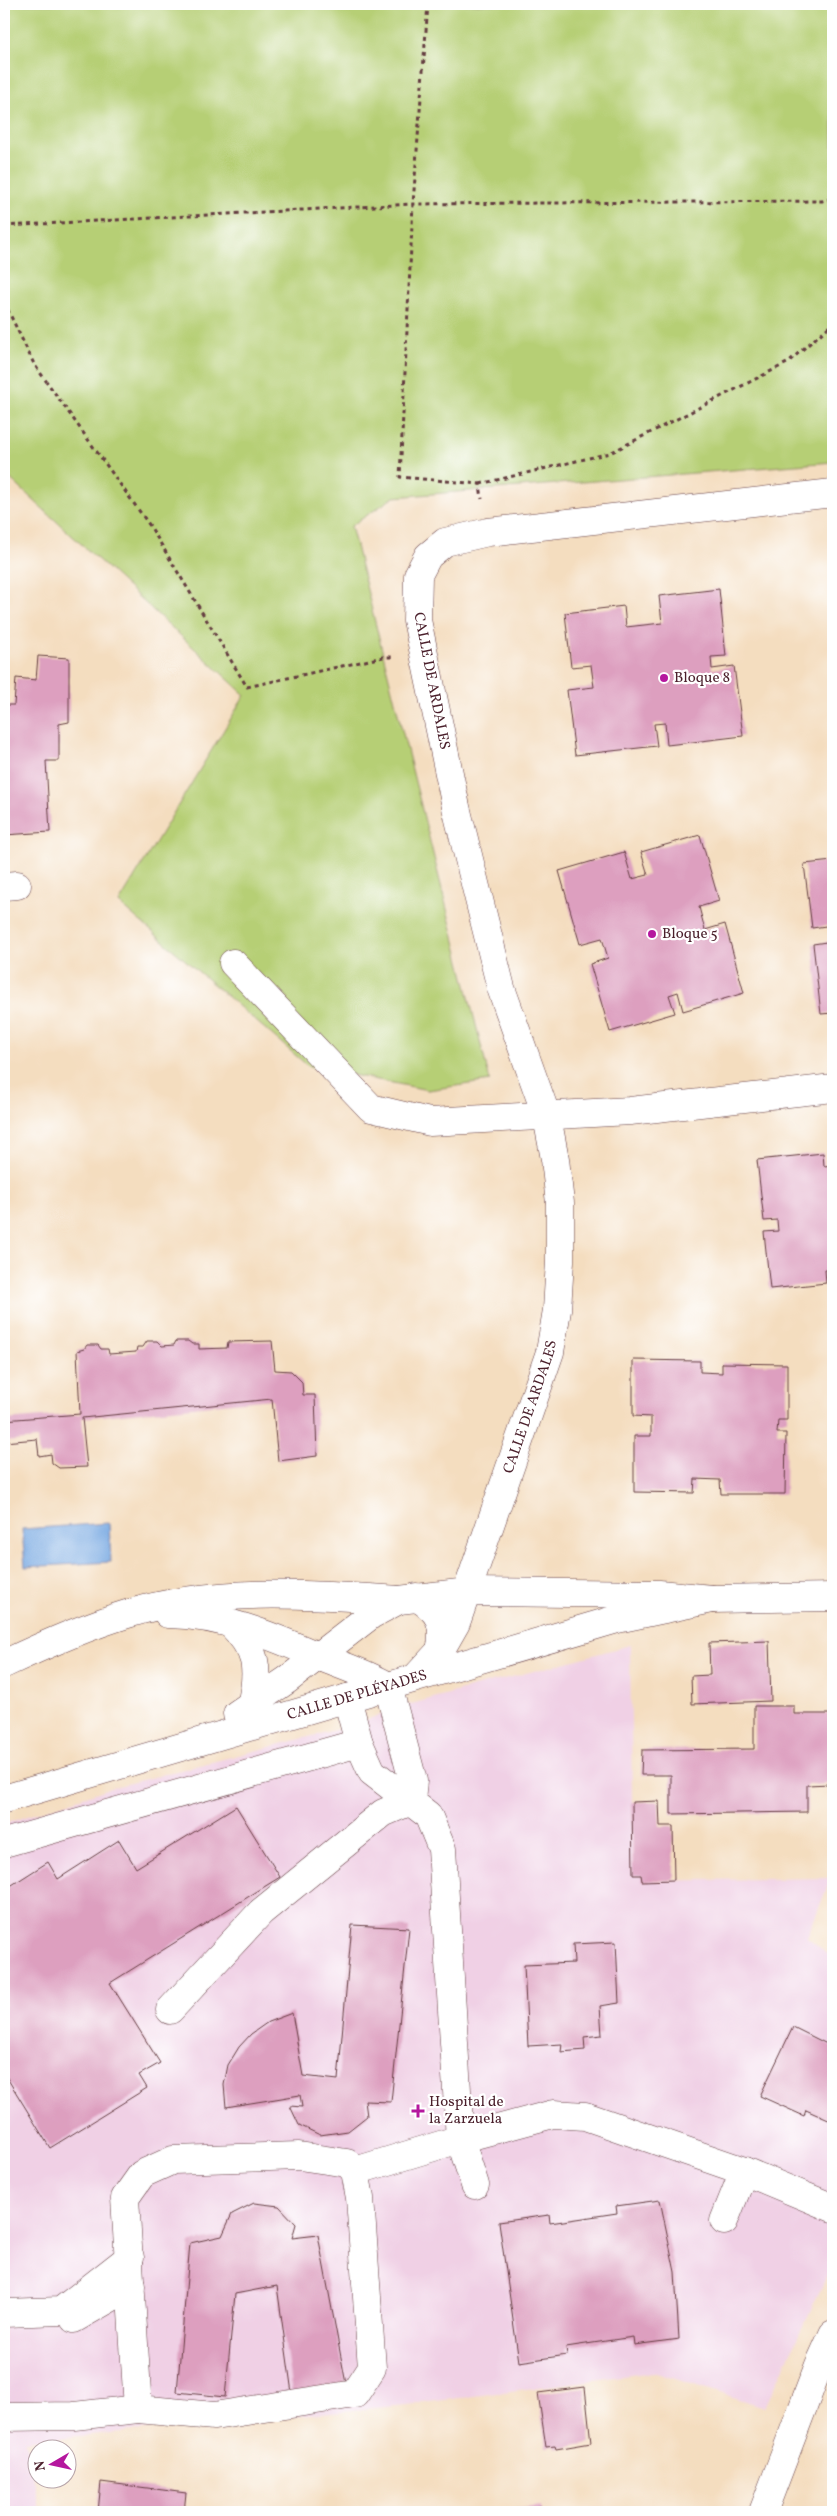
<svg xmlns="http://www.w3.org/2000/svg" width="837" height="2516" font-family="Vollkorn,serif">
<style>
.built{fill:#f0d0e5}
.green{fill:#b6cf75;stroke:#807750}
.water{fill:#76a7e1;stroke:#606386}
.building{fill:#dd9fbf}
.lines{fill:none;stroke-linecap:round;stroke-linejoin:round}
.minor-casing{stroke:#643c41;stroke-width:29}
.major-casing{stroke:#643c41;stroke-width:29}
.highway-casing{stroke:#643c41;stroke-width:29}
.path{stroke:#643c41;stroke-width:3;stroke-dasharray:4 4;stroke-linecap:butt}
.minor{stroke:#fff;stroke-width:28}
.major{stroke:#fff;stroke-width:28}
.highway{stroke:#fff;stroke-width:28}
.poi-dot{fill:#b5179e;stroke:#fff;stroke-width:2}
.labels{text-anchor:middle;dominant-baseline:central;stroke-width:4.5;stroke-linejoin:round;paint-order:stroke}
.poi-label{font-size:15px;fill:#4a1f2b;stroke:#fff;text-anchor:start}
.street-label{font-size:15px;fill:#4a1f2b;stroke:#fff}
</style>
<rect width="100%" height="100%" fill="#fff"/>
<filter id="ink" filterUnits="userSpaceOnUse"><feTurbulence type="fractalNoise" baseFrequency=".02" numOctaves="2"/><feDisplacementMap in="SourceGraphic" scale="10" xChannelSelector="R" yChannelSelector="G"/><feConvolveMatrix kernelMatrix="1 2 1 2 8 2 1 2 1" color-interpolation-filters="sRGB"/></filter>
<filter id="wash" filterUnits="userSpaceOnUse"><feTurbulence type="fractalNoise" baseFrequency=".0096" numOctaves="4" result="noise"/><feDisplacementMap in="SourceGraphic" scale="20" xChannelSelector="R" yChannelSelector="G"/><feGaussianBlur stdDeviation="1.12" result="paint"/><feColorMatrix in="noise" values="0 0 0 0 0 0 0 0 0 0 0 0 0 0 0 0 0 1.4 0 .05"/><feComposite in="paint" operator="in"/></filter>
<g filter="url(#wash)">
<rect width="100%" height="100%" fill="#f4ddbf"/>
<path class="built" d="M630 1645 633 1875H641L643 1881 831 1878 807 1937 833 1958V2263L765 2407 653 2372 407 2405 25 2441 40 2512H4V1824L107 1789 355 1725 393 1709Z"/>
<path class="green" d="M4 4H833V462L394 497 351 526 490 1081 428 1090 308 1066 119 903 245 695 4 473Z"/>
<path class="water" d="M109 1523 111 1562 25 1567 22 1529Z"/>
<g id="blocks">
<g class="building">
<path d="M719 589 726 656 711 657 712 669 734 666 743 736 667 745 665 723 654 724 657 746 575 755 567 690 594 687 591 665 571 667 565 613 624 606 626 627 662 623 659 596Z"/>
<path d="M38 656 69 658V722L59 724V761H46L50 832 4 835V705H14L16 678 36 680Z"/>
<path d="M700 835 719 901 699 907 705 930 725 924 744 993 683 1011 678 992 669 995 675 1013 610 1032 590 964 608 958 602 938 580 944 559 871 624 852 632 879 648 875 641 852Z"/>
<path d="M833 861V925L812 928 804 864Z"/>
<path d="M833 941V1013L821 1014 813 944Z"/>
<path d="M823 1153 824 1166 833 1165V1270H825L826 1283 770 1289 764 1232 778 1231 777 1220 764 1221 757 1160Z"/>
<path d="M147 1341H157L162 1346 174 1345 176 1341H188L192 1344H199V1349L227 1348 228 1342 272 1341 275 1370 291 1371 302 1382 303 1395H315L317 1456 278 1461 272 1399 82 1418 87 1467 59 1468 52 1463 51 1454 39 1456 37 1439 4 1442V1420L80 1414 77 1351 84 1349 87 1345H98L101 1349H108L109 1354 136 1352 137 1347H143Z"/>
<path d="M633 1360 700 1361V1372L722 1373V1363L787 1364V1420H778L777 1433H786L785 1494H721L720 1480 695 1479 694 1493 634 1492V1436H651V1417L633 1416Z"/>
<path d="M769 1641 771 1701 692 1704 691 1676 710 1675 709 1643Z"/>
<path d="M754 1706H794V1714H833V1780H830V1784L807 1785V1812L671 1814V1775H641L642 1750 754 1749Z"/>
<path d="M659 1801 660 1826H673L674 1880 642 1881 641 1875H633L632 1802Z"/>
<path d="M236 1806 280 1877 110 1983 160 2063 139 2075 147 2088 50 2148 4 2073V1890L48 1862 58 1879 119 1840 136 1868Z"/>
<path d="M352 1925 409 1928 391 2102 365 2101 367 2116 348 2131 320 2135 299 2125 290 2106 302 2107 300 2095 226 2107 224 2085 228 2065 239 2047 251 2034 268 2022 292 2013 303 2076 338 2080Z"/>
<path d="M616 1942 619 2003 600 2006 602 2035 584 2037 585 2050 561 2052 562 2044 528 2046 524 1965 574 1963 573 1944Z"/>
<path d="M793 2027 833 2047V2122L806 2110 804 2116 760 2096Z"/>
<path d="M660 2200 675 2272 679 2339 634 2345 633 2337 566 2347 567 2355 519 2362 499 2222 549 2215 550 2223 617 2213 616 2206Z"/>
<path d="M254 2203 279 2206 296 2224 292 2238 318 2235 346 2384 292 2393 277 2286 235 2294 225 2397 177 2392 190 2243 222 2236 232 2214Z"/>
<path d="M585 2387 591 2443 556 2449 555 2446 546 2447 538 2393Z"/>
<path d="M101 2482 186 2493 184 2512H98Z"/>
<path d="M541 2506 542 2512H504V2510Z"/>
</g>
</g>
</g>
<g filter="url(#ink)">
<use href="#blocks" fill-opacity="0" stroke="#643c41" stroke-width="1"/>
<g class="lines">
<g class="minor-casing">
<g id="minor">
<path d="M4 886 17 885"/>
<path d="M233 963 371 1108 430 1122 630 1111 833 1088"/>
<path d="M416 1597C440 1611 446 1624 440 1651"/>
<path id="s1" d="M417 1676 440 1651 456 1623 550 1352 557 1310 560 1261V1203L555 1159 547 1117 501 988 456 807 417 620 418 575 428 556 445 542 488 532 833 493"/>
<path d="M388 1686 413 1781 411 1801"/>
<path d="M347 1698 359 1743 372 1772 428 1815 442 1849 460 2139 475 2185"/>
<path d="M4 1843 359 1743"/>
<path d="M170 2010 261 1912 383 1813 411 1801"/>
<path d="M299 2156 347 2163 355 2171 360 2198 372 2368 355 2394 214 2416 138 2409 125 2198 142 2174 173 2160Z"/>
<path d="M355 2171 460 2139 553 2114 585 2116 744 2171 833 2208"/>
<path d="M724 2221 744 2171"/>
<path d="M4 2313 61 2311 130 2257"/>
<path d="M74 2319 131 2286"/>
<path d="M4 2417 74 2416 138 2409"/>
<path d="M763 2512 819 2365 833 2334"/>
</g>
</g>
<g class="major-casing">
<g id="major">
<path d="M237 1714 287 1680 371 1615 399 1600 468 1592 659 1594 712 1599 833 1597"/>
<path id="s2" d="M4 1799 617 1619 712 1599"/>
</g>
</g>
<g class="highway-casing">
<g id="highway">
<path d="M168 1614C221 1615 270 1635 318 1656 342 1666 366 1673 388 1686"/>
<path d="M230 1623C257 1650 260 1668 251 1705"/>
<path d="M4 1664C44 1645 84 1627 127 1614 215 1587 308 1594 399 1600"/>
</g>
</g>
<g class="path">
<path d="M428 4 413 204 400 477 480 484 482 499"/>
<path d="M4 226 413 204 822 201 833 198"/>
<path d="M4 302 34 364 150 526 247 687 383 657H392"/>
<path d="M480 484 610 453 787 363 833 323"/>
</g>
<use href="#minor" class="minor"/>
<use href="#major" class="major"/>
<use href="#highway" class="highway"/>
</g>
</g>
<g class="poi-dot">
<circle cx="664" cy="678" r="5"/>
<circle cx="652" cy="934" r="5"/>
<path d="M415.5 2103.5h5v5h5v5h-5v5h-5v-5h-5v-5h5z"/>
</g>
<g class="labels">
<g class="poi-label">
<text x="674" y="678">Bloque 8</text>
<text x="662" y="934">Bloque 5</text>
<text x="429" y="2102">Hospital de<tspan x="429" dy="17">la Zarzuela</tspan></text>
</g>
<g class="street-label">
<text transform="translate(431 681) rotate(79)">CALLE DE ARDALES</text>
<text stroke="none"><textPath href="#s1" startOffset="295">CALLE DE ARDALES</textPath></text>
<text stroke="none"><textPath href="#s2" startOffset="368">CALLE DE PLÉYADES</textPath></text>
</g>
</g>
<rect width="837" height="2516" fill="none" stroke="#fff" stroke-width="20"/>
<g transform="translate(52 2464) rotate(261)"><circle r="24" fill="#ffffff" stroke="#b7a5aa"/>
<path d="M0-4L9 19L0 12L-9 19Z" fill="#b5179e"/>
<text y="-8" font-size="14" font-weight="bold" text-anchor="middle" fill="#4a1f2b">N</text>
</g>
</svg>
